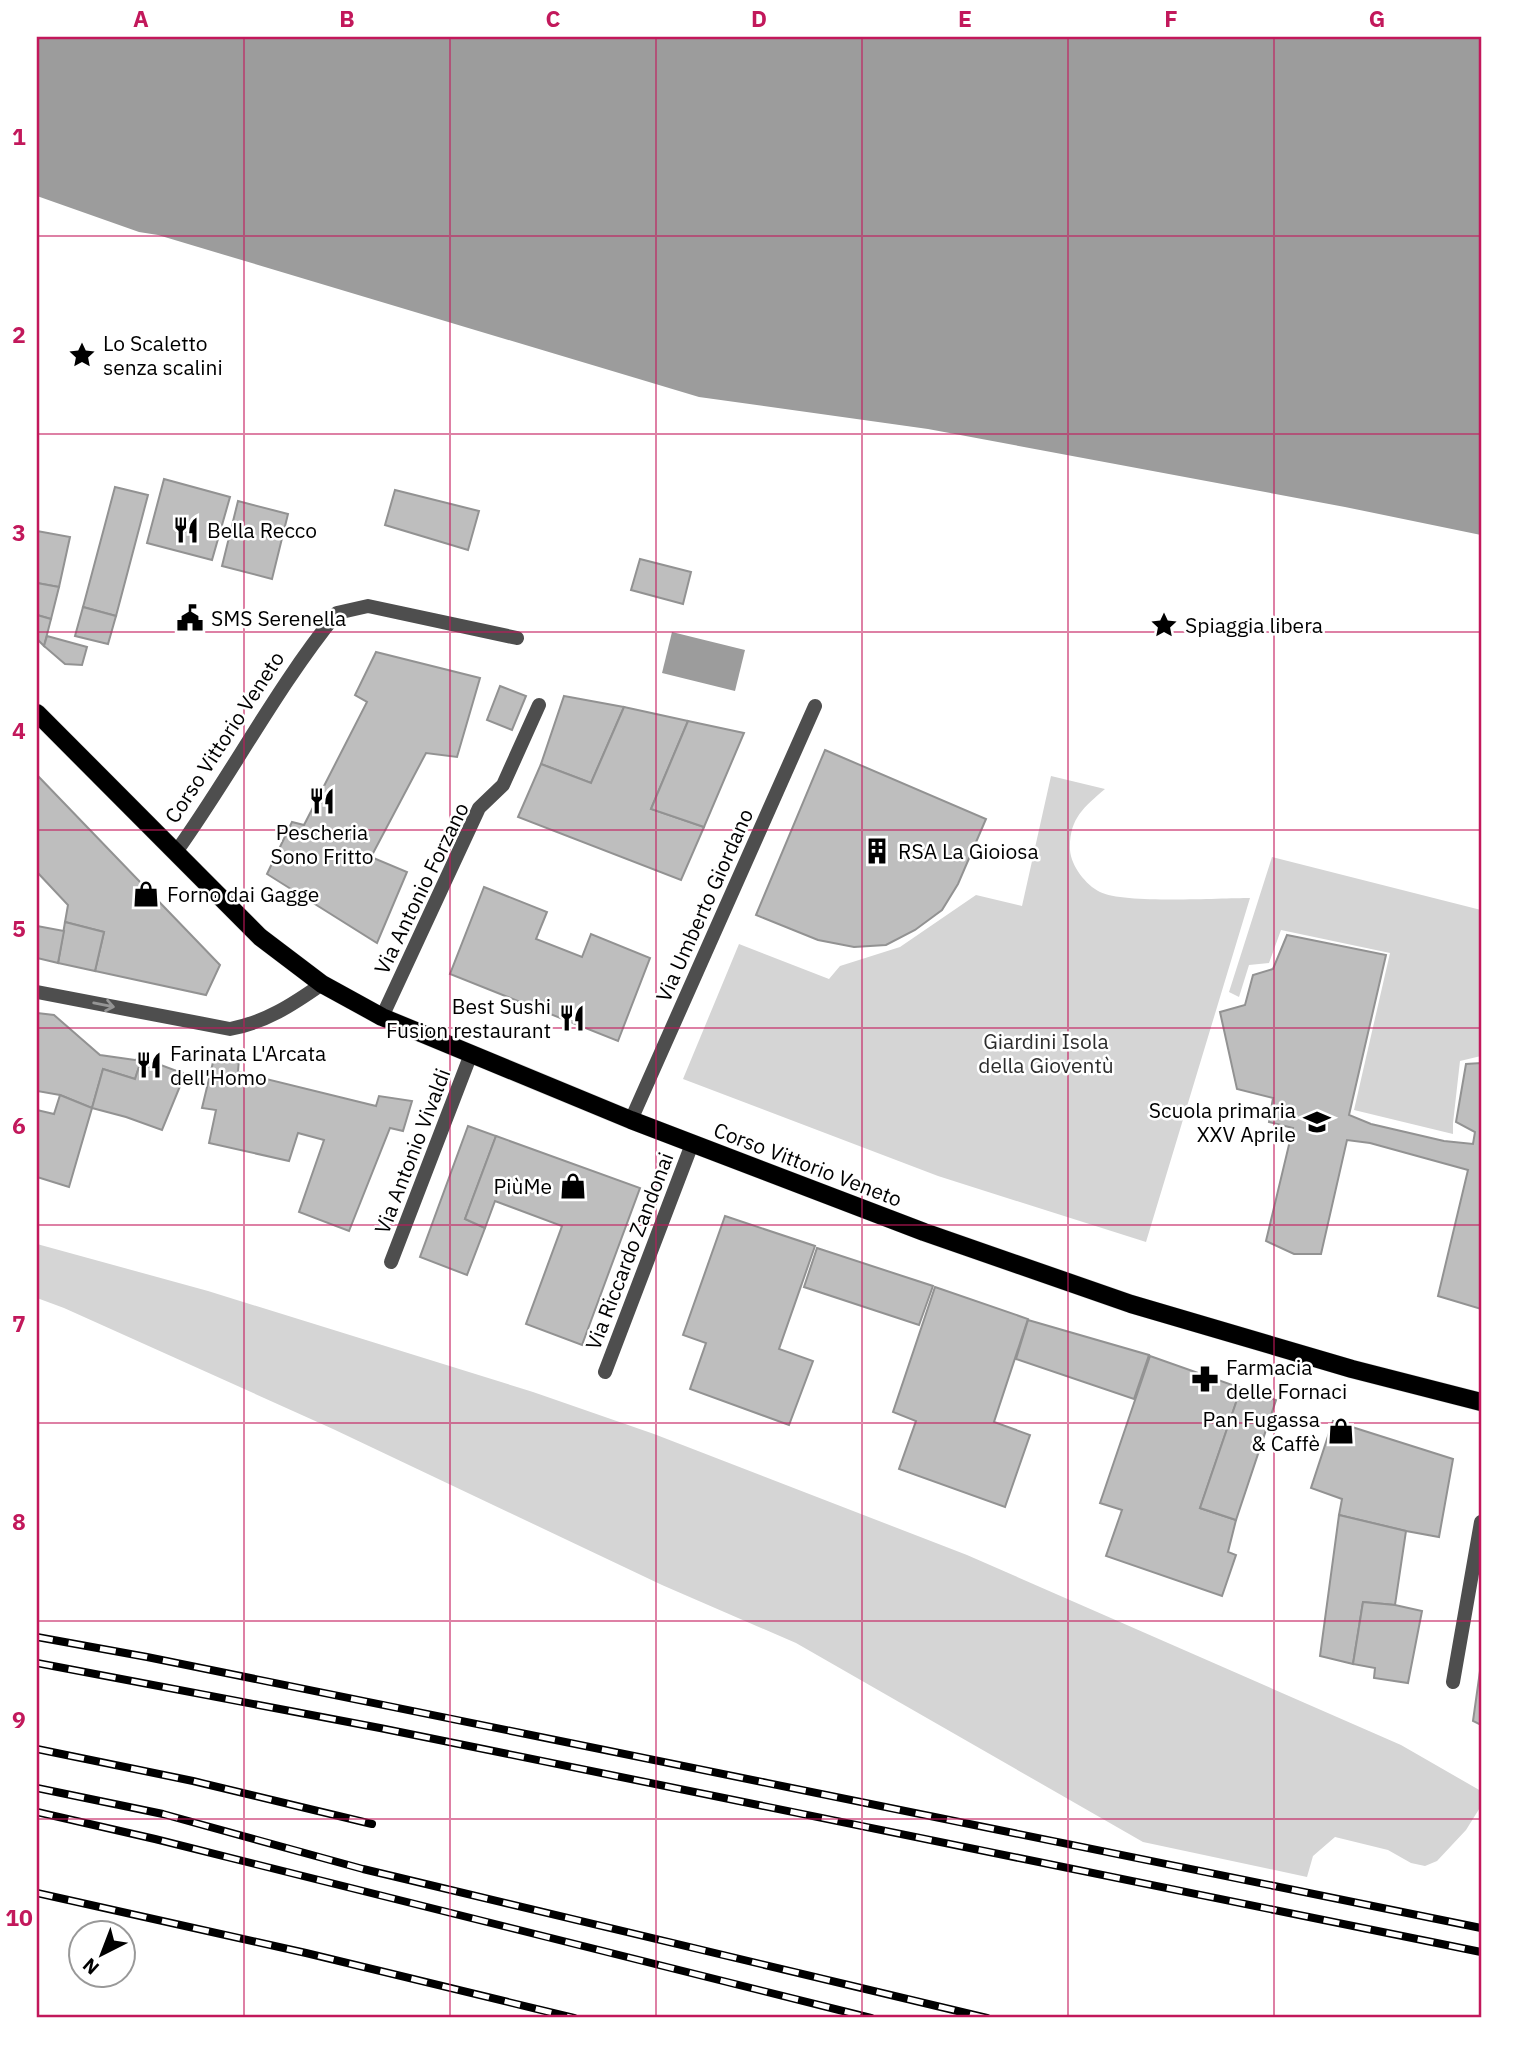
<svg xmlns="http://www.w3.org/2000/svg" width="1518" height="2055" font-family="'IBM Plex Sans',sans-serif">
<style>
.green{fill:#d5d5d5}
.water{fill:#9c9c9c}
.building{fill:#bebebe;stroke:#929292;stroke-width:2}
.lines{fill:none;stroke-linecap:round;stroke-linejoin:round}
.primary-casing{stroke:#dbdbdb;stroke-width:19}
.street{stroke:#4e4e4e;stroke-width:14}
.primary{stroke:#000;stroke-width:18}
.rail-casing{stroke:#000;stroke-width:8}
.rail{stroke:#fff;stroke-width:5;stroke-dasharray:16;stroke-linecap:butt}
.oneway{stroke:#959595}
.grid{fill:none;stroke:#c2185b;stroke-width:2;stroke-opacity:0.55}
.labels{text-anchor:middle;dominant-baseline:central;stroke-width:5;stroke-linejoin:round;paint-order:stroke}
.poi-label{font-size:21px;fill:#000;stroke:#fff;text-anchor:start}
.street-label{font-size:21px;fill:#000;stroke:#fff}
.park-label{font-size:21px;fill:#2c2c2c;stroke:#fff}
.neatline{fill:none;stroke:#c2185b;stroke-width:2.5}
.grid-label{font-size:23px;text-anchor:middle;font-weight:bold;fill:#c2185b}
</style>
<rect width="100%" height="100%" fill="#fff"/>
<g class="green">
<path d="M1051 776 1105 789C1083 808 1069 819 1070 850 1071 866 1086 885 1100 892 1124 904 1219 898 1250 898L1146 1242 938 1176 683 1079 739 944 829 979 840 966 900 947 976 895 1022 906Z"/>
<path d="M1272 857 1481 910V1056L1460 1061 1453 1123V1134L1354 1110 1390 953 1281 930 1269 963 1249 965 1239 997 1229 992Z"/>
<path d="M37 1244 208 1291 533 1392 654 1434 967 1555 1401 1745 1481 1791V1806L1466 1830 1437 1861 1425 1866 1411 1863 1388 1850 1335 1837 1313 1856 1307 1877 1143 1842 796 1643 662 1585 333 1429 64 1308 37 1298Z"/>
</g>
<g class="water">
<path d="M37 37H1481V535L1345 507 928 429 699 397 158 235 139 232 37 196Z"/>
<path d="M672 632 745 650 735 691 662 673Z"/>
</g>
<g class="building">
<path d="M164 479 230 497 212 560 147 543Z"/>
<path d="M115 487 148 495 116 616 83 607Z"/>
<path d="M395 490 479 511 468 550 385 525Z"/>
<path d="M238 501 288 514 272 579 222 566Z"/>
<path d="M37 531 70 537 59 587 37 583Z"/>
<path d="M640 559 691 572 683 604 631 590Z"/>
<path d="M37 583 59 587 51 619 37 615Z"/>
<path d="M83 607 116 616 108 644 75 636Z"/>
<path d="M37 615 51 619 44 646 37 639Z"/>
<path d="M47 636 87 647 82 665 65 664 44 646Z"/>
<path d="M376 652 480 678 457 757 426 753 371 857 407 872 377 943 267 874 292 822 304 825 367 702 355 695Z"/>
<path d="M500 686 526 696 512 730 487 720Z"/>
<path d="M564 696 624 707 591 783 541 764Z"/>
<path d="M624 707 688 721 651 809 704 827 681 880 518 817 541 764 591 783Z"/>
<path d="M688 721 744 733 704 827 651 809Z"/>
<path d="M825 750 986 819 958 884 942 910 915 930 886 945 854 947 818 940 756 915Z"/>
<path d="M37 775 220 965 206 995 95 971 104 932 65 922 68 905 37 872Z"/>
<path d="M484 887 547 912 536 939 582 957 591 934 650 958 618 1041 450 974Z"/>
<path d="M65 922 104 932 95 971 58 963Z"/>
<path d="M37 926 64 931 58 963 37 958Z"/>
<path d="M1287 935 1386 955 1349 1115 1371 1124 1444 1141 1473 1144 1475 1132 1456 1122 1466 1064 1481 1063V1309L1438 1296 1468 1170 1370 1143 1347 1140 1321 1254H1294L1266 1241 1293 1128 1269 1122 1273 1098 1237 1089 1220 1012 1245 1005 1253 975 1273 969Z"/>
<path d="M37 1013 54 1015 100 1055 135 1060 142 1058 135 1079 103 1069 92 1108 60 1095 37 1091Z"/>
<path d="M215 1054 239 1058 238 1072 376 1106 379 1096 412 1101 403 1131 390 1128 349 1231 299 1212 324 1140 298 1133 289 1161 209 1143 216 1110 202 1108Z"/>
<path d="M142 1058 185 1074 162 1130 126 1117 92 1108 103 1069 135 1079Z"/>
<path d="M60 1095 92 1108 69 1187 37 1177V1110L54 1114Z"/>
<path d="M468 1126 496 1136 465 1219 485 1228 467 1275 420 1257Z"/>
<path d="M496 1136 640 1188 582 1345 526 1324 562 1226 495 1201 485 1228 465 1219Z"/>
<path d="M725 1216 815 1246 779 1349 813 1361 789 1425 690 1389 706 1343 683 1335Z"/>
<path d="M817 1248 933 1286 919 1325 804 1287Z"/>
<path d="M935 1287 1028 1319 994 1422 1030 1435 1005 1507 899 1469 916 1421 893 1412Z"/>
<path d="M1028 1320 1149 1355 1134 1399 1016 1359Z"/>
<path d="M1150 1356 1241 1388 1200 1508 1236 1520 1228 1552 1236 1555 1222 1596 1106 1556 1122 1510 1100 1503Z"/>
<path d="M1241 1388 1276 1400 1236 1520 1200 1508Z"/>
<path d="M1333 1421 1453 1459 1439 1537 1406 1531 1339 1515 1342 1499 1311 1488Z"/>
<path d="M1339 1515 1406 1531 1395 1605 1363 1602 1353 1664 1320 1656Z"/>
<path d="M1363 1602 1395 1605 1422 1611 1408 1683 1374 1678 1375 1668 1353 1664Z"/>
<path d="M1481 1664V1725L1473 1721Z"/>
</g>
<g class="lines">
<g class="primary-casing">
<path id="primary" d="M37 713 260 937 322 984 382 1017 631 1120 924 1232 1131 1304 1352 1369 1481 1402"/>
</g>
<g class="street">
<path d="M176 852C232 774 276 688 337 613L368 606 517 638"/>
<path d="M37 992 230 1029C266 1022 292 1005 322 984"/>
<path d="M382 1017 479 808 503 785 539 705"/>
<path d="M631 1120 815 706"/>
<path d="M391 1262 471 1054"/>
<path d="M605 1372 692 1144"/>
<path d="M1453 1682 1481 1522"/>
</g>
<use href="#primary" class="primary"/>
<g class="rail-casing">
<g id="rail">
<path d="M37 1637 147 1657 1481 1928"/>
<path d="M37 1663 380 1728 1481 1952"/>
<path d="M37 1749 193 1781 372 1824"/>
<path d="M37 1788 163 1814 363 1869 987 2018"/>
<path d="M37 1812 155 1839 871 2018"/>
<path d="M37 1893 306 1953 574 2018"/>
</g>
</g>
<use href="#rail" class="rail"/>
</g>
<defs><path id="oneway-shaft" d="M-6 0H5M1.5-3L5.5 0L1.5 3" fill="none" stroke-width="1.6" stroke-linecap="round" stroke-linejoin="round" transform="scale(1.75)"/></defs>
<use class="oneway" href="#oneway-shaft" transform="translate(104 1005) rotate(11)"/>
<path class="grid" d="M244 37V2018M450 37V2018M656 37V2018M862 37V2018M1068 37V2018M1274 37V2018M37 236H1481M37 434H1481M37 632H1481M37 830H1481M37 1028H1481M37 1225H1481M37 1423H1481M37 1621H1481M37 1819H1481"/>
<defs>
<g id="sight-bare" transform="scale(2.1)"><path d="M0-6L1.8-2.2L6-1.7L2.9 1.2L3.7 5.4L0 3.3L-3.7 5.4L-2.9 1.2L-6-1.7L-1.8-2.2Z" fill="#000" stroke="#fff" stroke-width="2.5" paint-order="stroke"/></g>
<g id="restaurant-bare" transform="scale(2.1)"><path d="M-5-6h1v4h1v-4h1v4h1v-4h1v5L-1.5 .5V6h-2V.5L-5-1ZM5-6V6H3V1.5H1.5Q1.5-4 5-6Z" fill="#000" stroke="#fff" stroke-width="2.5" paint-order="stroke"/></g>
<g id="civic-bare" transform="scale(2.1)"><path d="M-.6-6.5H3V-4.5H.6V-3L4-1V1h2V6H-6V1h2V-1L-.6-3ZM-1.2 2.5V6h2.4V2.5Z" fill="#000" stroke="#fff" stroke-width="2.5" paint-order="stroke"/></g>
<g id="building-bare" transform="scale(2.1)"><path d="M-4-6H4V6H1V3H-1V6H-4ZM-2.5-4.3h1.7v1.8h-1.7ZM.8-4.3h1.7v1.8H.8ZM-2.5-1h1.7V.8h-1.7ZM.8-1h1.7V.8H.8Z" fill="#000" stroke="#fff" stroke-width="2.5" paint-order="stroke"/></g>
<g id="shop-bare" transform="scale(2.1)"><path d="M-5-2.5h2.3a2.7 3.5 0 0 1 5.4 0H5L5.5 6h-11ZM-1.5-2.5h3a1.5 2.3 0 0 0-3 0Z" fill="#000" stroke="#fff" stroke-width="2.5" paint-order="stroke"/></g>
<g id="school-bare" transform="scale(2.1)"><path d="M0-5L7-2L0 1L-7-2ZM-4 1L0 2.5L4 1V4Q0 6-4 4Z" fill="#000" stroke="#fff" stroke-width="2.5" paint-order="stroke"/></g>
<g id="pharmacy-bare" transform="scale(2.1)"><path d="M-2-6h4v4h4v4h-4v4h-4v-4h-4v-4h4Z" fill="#000" stroke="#fff" stroke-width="2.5" paint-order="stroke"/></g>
</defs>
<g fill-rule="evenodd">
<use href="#sight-bare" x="82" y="355"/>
<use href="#restaurant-bare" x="186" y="530"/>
<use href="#civic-bare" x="190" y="618"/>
<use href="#sight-bare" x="1164" y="625"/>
<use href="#restaurant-bare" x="322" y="801"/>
<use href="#building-bare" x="877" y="851"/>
<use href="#shop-bare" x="146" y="894"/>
<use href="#restaurant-bare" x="572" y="1018"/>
<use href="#restaurant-bare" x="149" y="1065"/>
<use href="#school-bare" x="1317" y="1122"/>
<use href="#shop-bare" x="573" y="1186"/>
<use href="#pharmacy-bare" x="1205" y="1379"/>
<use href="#shop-bare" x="1341" y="1431"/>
</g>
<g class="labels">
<g class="poi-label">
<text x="103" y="343">Lo Scaletto<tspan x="103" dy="24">senza scalini</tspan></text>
<text x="207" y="530">Bella Recco</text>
<text x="211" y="618">SMS Serenella</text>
<text x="1185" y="625">Spiaggia libera</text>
<text x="322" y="832" text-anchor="middle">Pescheria<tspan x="322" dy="24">Sono Fritto</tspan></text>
<text x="898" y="851">RSA La Gioiosa</text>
<text x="167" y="894">Forno dai Gagge</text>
<text x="551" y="1006" text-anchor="end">Best Sushi<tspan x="551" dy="24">Fusion restaurant</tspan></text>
<text x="170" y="1053">Farinata L'Arcata<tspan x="170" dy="24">dell'Homo</tspan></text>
<text x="1296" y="1110" text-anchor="end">Scuola primaria<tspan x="1296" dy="24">XXV Aprile</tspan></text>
<text x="552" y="1186" text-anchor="end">PiùMe</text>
<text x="1226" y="1367">Farmacia<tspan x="1226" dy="24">delle Fornaci</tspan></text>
<text x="1320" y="1419" text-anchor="end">Pan Fugassa<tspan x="1320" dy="24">&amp; Caffè</tspan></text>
</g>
<g class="street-label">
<text transform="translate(224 737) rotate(-57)">Corso Vittorio Veneto</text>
<text transform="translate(421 888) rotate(-64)">Via Antonio Forzano</text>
<text transform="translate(704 905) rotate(-66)">Via Umberto Giordano</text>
<text transform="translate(412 1151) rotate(-69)">Via Antonio Vivaldi</text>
<text transform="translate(808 1164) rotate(21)">Corso Vittorio Veneto</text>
<text transform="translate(629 1251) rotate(-69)">Via Riccardo Zandonai</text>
</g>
<g class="park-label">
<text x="1046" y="1041">Giardini Isola<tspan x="1046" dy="24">della Gioventù</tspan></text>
</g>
</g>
<rect width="1518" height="2055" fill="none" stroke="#ffffff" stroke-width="77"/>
<g transform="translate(102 1954) rotate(222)"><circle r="33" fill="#ffffff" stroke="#999999" stroke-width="2"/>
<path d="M0-5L12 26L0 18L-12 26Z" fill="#000000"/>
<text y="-10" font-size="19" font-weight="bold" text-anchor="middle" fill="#000000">N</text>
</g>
<rect x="38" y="38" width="1442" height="1978" class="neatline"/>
<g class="grid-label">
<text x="141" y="27">A</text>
<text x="347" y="27">B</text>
<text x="553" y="27">C</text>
<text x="759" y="27">D</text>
<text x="965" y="27">E</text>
<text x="1171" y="27">F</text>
<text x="1377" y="27">G</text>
<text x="19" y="145">1</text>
<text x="19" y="343">2</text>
<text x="19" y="541">3</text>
<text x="19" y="739">4</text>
<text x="19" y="937">5</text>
<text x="19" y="1134">6</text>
<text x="19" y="1332">7</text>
<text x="19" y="1530">8</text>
<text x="19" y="1728">9</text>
<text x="19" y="1926">10</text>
</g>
</svg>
